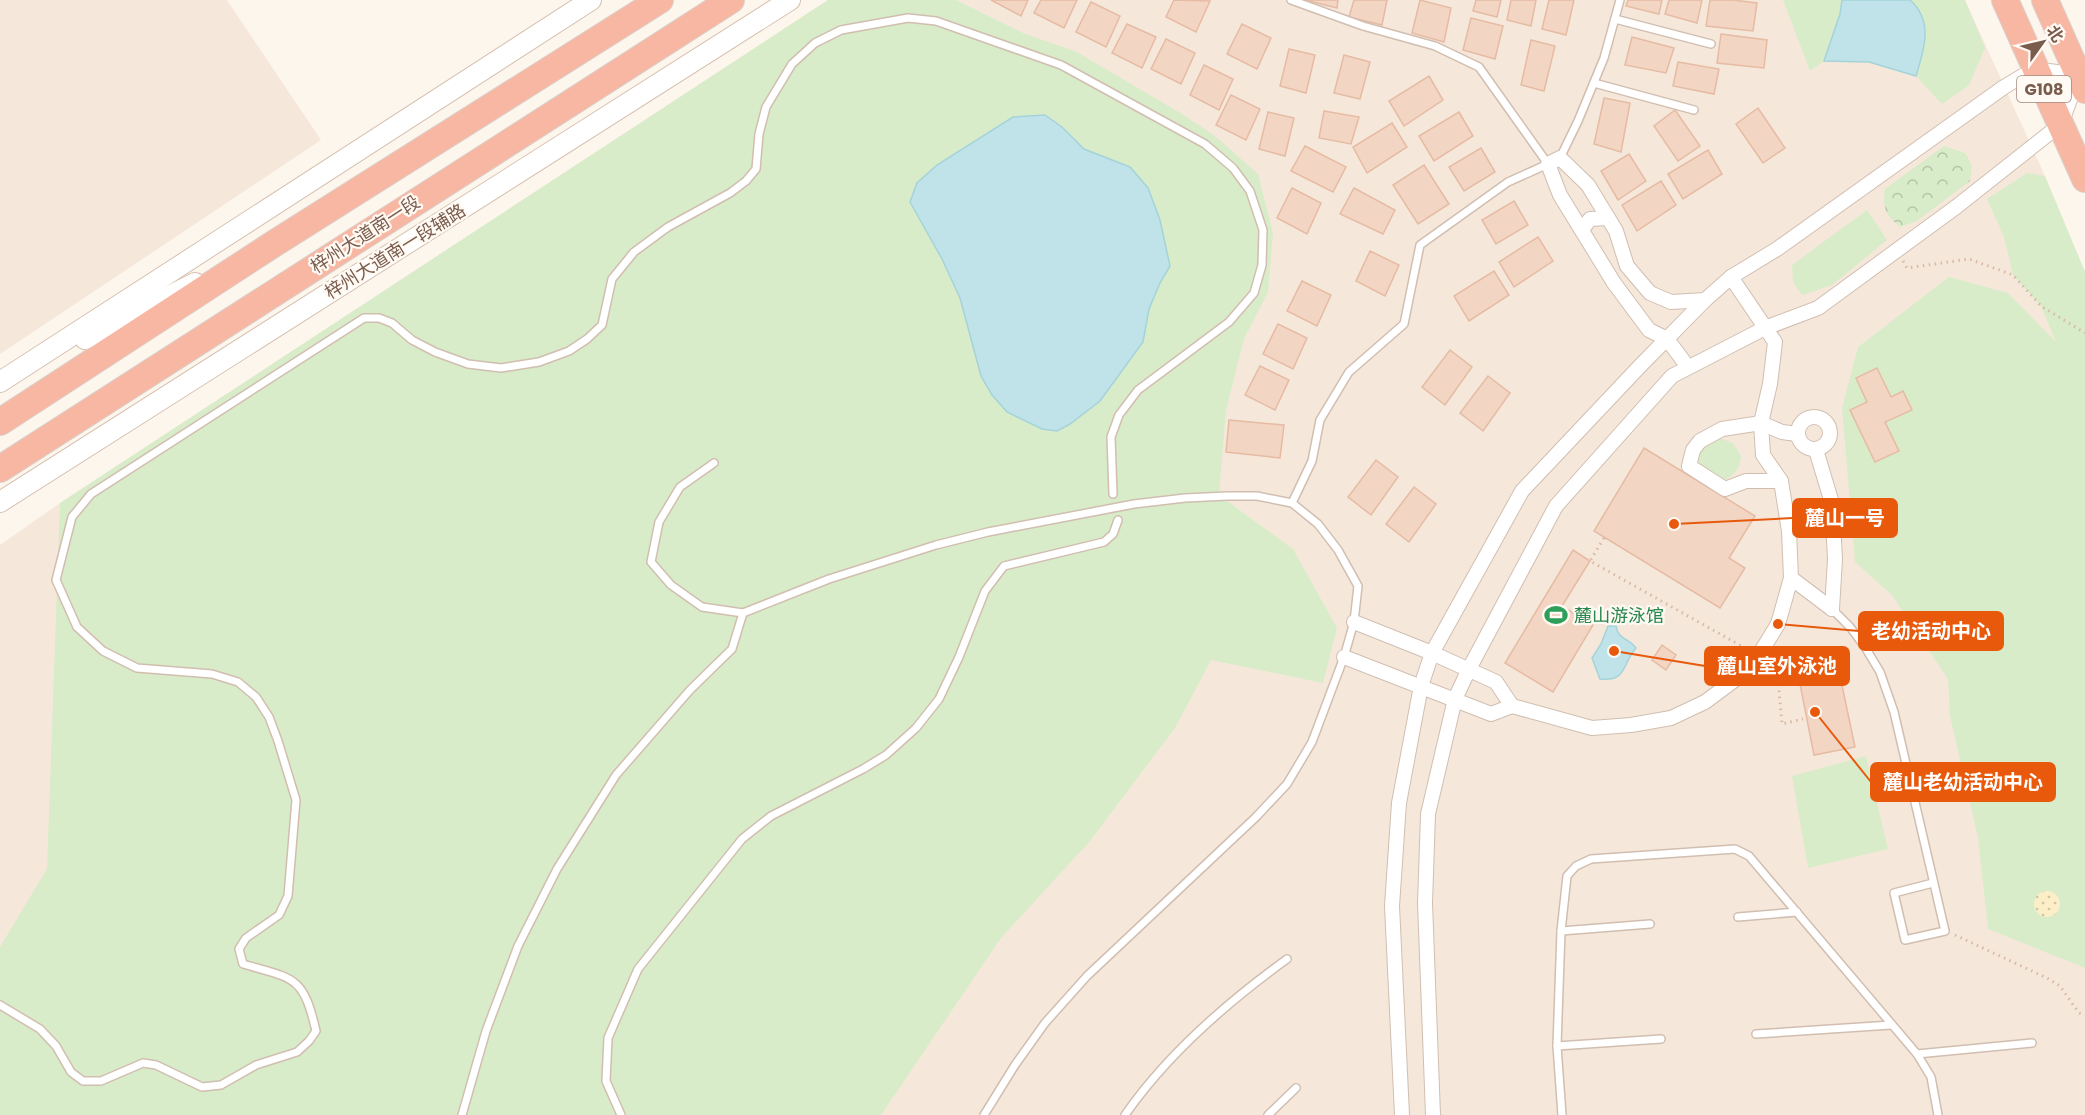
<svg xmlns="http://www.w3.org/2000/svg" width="2085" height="1115" font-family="Poppins,'Noto Sans SC',sans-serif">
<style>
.residential{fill:#f5e8da}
.green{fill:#d8ecc9}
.forest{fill:url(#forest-crowns)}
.sand{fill:url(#sand-dots)}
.water{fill:#bfe3e8;stroke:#a5d3da;stroke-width:1.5}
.building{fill:#f3d5c3;stroke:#e6bba3;stroke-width:1.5}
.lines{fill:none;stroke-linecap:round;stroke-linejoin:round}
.lane-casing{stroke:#d1beb0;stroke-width:10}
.street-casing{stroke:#d1beb0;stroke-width:16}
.secondary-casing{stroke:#d6c0b0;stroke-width:22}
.highway-casing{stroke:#dad1cd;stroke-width:28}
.path{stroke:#d9b8a5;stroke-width:3;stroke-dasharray:1.5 4.5;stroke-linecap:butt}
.lane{stroke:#fff;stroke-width:7}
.street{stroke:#fff;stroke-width:14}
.secondary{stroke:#fff;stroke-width:20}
.highway{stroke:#f7b7a3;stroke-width:26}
.labels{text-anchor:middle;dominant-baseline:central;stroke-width:4.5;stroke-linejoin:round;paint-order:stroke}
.shield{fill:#fffaf3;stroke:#a28b7f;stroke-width:1.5}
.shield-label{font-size:16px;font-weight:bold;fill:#7a5c4d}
.street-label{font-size:18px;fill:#7a5c4d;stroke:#fffaf3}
.leisure-label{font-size:18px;fill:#27864d;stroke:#fffaf3;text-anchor:start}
.leader{fill:none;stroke:#e8590c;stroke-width:2}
.callout-dot{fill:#e8590c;stroke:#fffaf3;stroke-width:2}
.callout{fill:#e8590c;stroke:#e8590c;stroke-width:2}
.callout-label{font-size:20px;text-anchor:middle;font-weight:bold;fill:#fff}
</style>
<defs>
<pattern id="forest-crowns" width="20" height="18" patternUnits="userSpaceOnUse" patternTransform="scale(1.5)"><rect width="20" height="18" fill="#d8ecc9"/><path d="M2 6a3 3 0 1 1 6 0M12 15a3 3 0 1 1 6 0" fill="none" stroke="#b4c2a5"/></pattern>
<pattern id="sand-dots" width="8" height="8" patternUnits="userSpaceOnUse" patternTransform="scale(1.5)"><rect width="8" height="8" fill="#fcefc7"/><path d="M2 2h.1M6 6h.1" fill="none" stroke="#d1c5a4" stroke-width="1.8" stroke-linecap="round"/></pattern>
</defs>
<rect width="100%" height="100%" fill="#fdf6ec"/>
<g class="residential">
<path d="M0 0H227L321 140 0 354Z"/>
<path d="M828 0H1965L2045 176 2085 272V1115H0V545L60 503Z"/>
</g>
<g class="green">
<path d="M828 0H956L1023 33 1077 52 1182 114 1215 136 1258 174 1273 233 1268 292 1244 339 1226 410 1219 495 1293 549 1337 628 1323 683 1211 660 1175 728 1090 841 1001 938 881 1115H0V947L47 869 60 503Z"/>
<path d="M1783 0H1965L1985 48 1969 85 1942 104 1916 76 1869 62 1824 61 1810 71Z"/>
<path d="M2027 173 2045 176 2085 272V968L1988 929 1978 838 1950 716 1948 679 1892 595 1855 562 1842 408 1858 347 1949 277 2008 293 2056 342 2041 306 2013 275 2004 237 1987 199Z"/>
<path d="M1867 210 1887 240 1832 285 1802 295 1793 282 1792 265Z"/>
<path d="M1720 438 1733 443 1741 456C1740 469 1734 477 1721 481L1699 467 1698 460 1702 447Z"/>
<path d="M1866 756 1888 849 1808 868 1792 776Z"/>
</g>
<path class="forest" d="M1944 146 1965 153 1972 165 1970 181 1917 221 1900 227C1886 215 1882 209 1885 189Z"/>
<circle class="sand" cx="2047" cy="904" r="13"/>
<g class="water">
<path d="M1842 0H1910C1934 21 1924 50 1916 76L1869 62 1824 61 1840 14Z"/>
<path d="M1045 115 1062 127 1084 149 1130 167 1148 188 1160 220 1170 266 1160 283 1149 309 1143 342 1100 401 1070 424 1057 431 1042 429 1007 412 992 395 981 376 960 298 942 259 910 202 917 183 937 165 1013 117Z"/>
<path d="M1608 626H1616C1618 640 1629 638 1636 648 1622 663 1628 682 1600 679L1592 658 1601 644Z"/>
</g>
<g class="building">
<path d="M991 0H1028L1021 16Z"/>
<path d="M1041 0H1077L1064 28 1034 13Z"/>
<path d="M1174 0 1210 1 1196 32 1166 17Z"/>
<path d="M1305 0H1338L1337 8Z"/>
<path d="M1354 0H1387L1382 25 1349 17Z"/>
<path d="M1420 0 1451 8 1444 42 1412 33Z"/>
<path d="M1476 0H1501L1497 17 1473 11Z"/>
<path d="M1511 0H1536L1531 26 1507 20Z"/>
<path d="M1549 0H1574L1566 35 1542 29Z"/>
<path d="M1628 0H1662L1659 14 1626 6Z"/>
<path d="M1669 0H1702L1697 23 1665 14Z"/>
<path d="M1710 0H1733L1757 3 1753 31 1706 26Z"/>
<path d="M1091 2 1120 16 1106 47 1076 32Z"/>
<path d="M1471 18 1503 26 1495 59 1463 50Z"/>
<path d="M1127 24 1156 37 1142 68 1112 53Z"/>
<path d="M1242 24 1271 38 1257 69 1227 54Z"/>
<path d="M1721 34 1767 40 1764 68 1717 63Z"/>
<path d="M1632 37 1674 48 1666 73 1625 65Z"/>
<path d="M1166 39 1195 53 1181 84 1151 69Z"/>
<path d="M1531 40 1555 46 1544 91 1521 85Z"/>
<path d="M1289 49 1315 55 1306 93 1280 86Z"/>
<path d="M1344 55 1370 62 1360 99 1334 93Z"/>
<path d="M1678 62 1719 69 1714 94 1673 86Z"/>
<path d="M1204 65 1233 79 1219 110 1190 95Z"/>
<path d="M1429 76 1443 100 1404 126 1389 101Z"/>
<path d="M1231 95 1260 109 1246 140 1216 125Z"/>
<path d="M1604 98 1630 103 1621 152 1594 144Z"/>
<path d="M1758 108 1785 148 1763 163 1736 124Z"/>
<path d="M1675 110 1700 146 1678 161 1654 126Z"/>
<path d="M1324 111 1359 117 1351 144 1319 138Z"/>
<path d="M1268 112 1294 118 1285 156 1259 149Z"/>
<path d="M1459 112 1473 136 1434 161 1419 136Z"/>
<path d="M1392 123 1407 147 1367 173 1353 147Z"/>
<path d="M1305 146 1346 167 1333 192 1291 171Z"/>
<path d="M1481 148 1495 172 1464 191 1449 167Z"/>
<path d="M1708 150 1722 174 1683 199 1668 174Z"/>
<path d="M1629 154 1646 181 1618 200 1601 171Z"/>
<path d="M1424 165 1449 204 1418 224 1393 185Z"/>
<path d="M1661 181 1676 205 1637 231 1622 205Z"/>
<path d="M1292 188 1321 203 1307 234 1277 218Z"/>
<path d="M1354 188 1395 210 1383 234 1340 214Z"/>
<path d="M1514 201 1528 225 1496 244 1482 220Z"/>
<path d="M1538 237 1553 261 1514 287 1499 262Z"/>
<path d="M1370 251 1399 265 1385 296 1356 281Z"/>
<path d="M1494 271 1509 295 1469 321 1454 296Z"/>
<path d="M1302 281 1331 295 1317 326 1287 311Z"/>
<path d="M1278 324 1307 338 1293 369 1263 354Z"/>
<path d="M1450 350 1472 367 1445 405 1422 387Z"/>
<path d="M1260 366 1289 380 1275 410 1245 395Z"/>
<path d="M1877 368 1891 397 1903 391 1912 410 1885 422 1899 451 1875 462 1850 410 1867 402 1856 378Z"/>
<path d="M1488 376 1510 393 1483 431 1460 413Z"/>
<path d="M1229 420 1284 425 1280 458 1226 452Z"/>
<path d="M1644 448 1755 516 1729 558 1745 568 1720 608 1594 531Z"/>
<path d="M1376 460 1398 477 1371 515 1348 497Z"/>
<path d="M1414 487 1436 504 1409 542 1386 524Z"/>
<path d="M1573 550 1590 561 1562 606 1593 625 1553 692 1505 663Z"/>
<path d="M1662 645 1676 655 1666 670 1652 660Z"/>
<path d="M1840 676 1855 747 1814 755 1800 684Z"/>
</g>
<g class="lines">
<g class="lane-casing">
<g id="lane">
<path d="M1291 0 1363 26 1435 46 1479 67 1548 164 1508 182 1420 245 1404 324 1349 372 1320 420 1312 461 1292 503"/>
<path d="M1615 19 1711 44"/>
<path d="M1594 83 1694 110"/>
<path d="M1560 158 1578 121 1604 58 1620 0"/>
<path d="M714 463 680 487 659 522 651 562 671 585 702 607 743 613 829 579 936 545 988 532 1134 504 1185 498 1227 496H1257L1292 503 1318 524 1338 550 1358 586 1354 622 1344 657 1312 742 1287 784 1256 817 1087 976 1045 1023 1015 1065 984 1115"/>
<path d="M1832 609 1850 627 1865 647 1880 672 1894 712 1945 931 1905 940 1894 893 1933 883"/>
<path d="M1738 917 1797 912"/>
<path d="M1561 931 1650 924"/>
<path d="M0 1005 40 1029 56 1046 71 1072 83 1081H101L143 1063 156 1065 202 1087 221 1085 256 1065 297 1052 309 1041 316 1031C303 975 294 979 243 964L239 949 246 938 279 915 288 896 296 800 278 741 269 717 256 697 238 682 212 674 137 668 103 651 77 627 56 580 72 517 91 494 364 318H379L392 323 412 340 435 352 468 364 501 368 539 362 569 351 587 339 602 325 612 279 634 252 668 227 730 193 746 181 756 169 759 134 766 107 792 64 815 43 841 30 908 18 936 21 1061 65 1205 144 1233 168 1250 191 1263 230 1262 265 1254 293 1229 322 1138 390 1119 415 1111 437 1113 494"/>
<path d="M1756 1034 1891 1025"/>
<path d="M1557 1046 1661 1039"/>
<path d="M1917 1054 2032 1043"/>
<path d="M462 1115 486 1031 518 946 557 869 616 775 690 690 732 649 743 613"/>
<path d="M621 1115 606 1081 608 1038 638 969 742 839 771 816 863 769 886 755 916 728 939 699 959 657 985 591 1004 566 1104 542 1113 534 1118 520"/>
<path d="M1125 1115C1166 1056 1229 1001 1287 959"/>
<path d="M1268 1115 1296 1088"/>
<path d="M1562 1115 1557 1046 1561 931 1567 876 1576 866 1591 859 1735 849 1749 856 1917 1054 1931 1077 1938 1115"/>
</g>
</g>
<g class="street-casing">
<g id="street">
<path d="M1582 230 1590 219 1608 218"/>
<path d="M1688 367 1667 339 1649 330 1614 283 1560 195 1548 164 1560 158 1588 185 1616 231 1627 266 1650 293 1671 302 1705 300"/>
<circle cx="1814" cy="433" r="16"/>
<path d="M1816 450 1832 503 1835 559 1832 609"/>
<path d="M1781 481H1746L1725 489 1689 466 1693 450 1700 441 1722 429 1761 423 1782 432 1797 434"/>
<path d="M1791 578 1832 609"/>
<path d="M1344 657 1491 714 1512 706 1496 682 1432 653 1354 622"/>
<path d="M1512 706 1592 728 1631 725 1671 718 1705 702 1740 676 1759 655 1778 624 1791 578 1789 531 1781 481 1763 455 1761 423 1770 384 1775 342 1731 277"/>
<path d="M1402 1115 1392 906 1399 803 1421 686 1432 653 1522 491 1640 366 1705 300 1731 277 1777 249 2004 87 2034 69 2079 75 2061 124 1956 207 1818 308 1765 328 1672 376 1556 506 1469 669 1455 699 1428 814 1425 903 1433 1115"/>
</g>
</g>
<g class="secondary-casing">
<g id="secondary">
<path d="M85 339 195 283"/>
<path d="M0 382 591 0"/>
<path d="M0 502 790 0"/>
</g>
</g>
<g class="highway-casing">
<g id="highway">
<path d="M2005 0 2085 179"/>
<path d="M2045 0 2085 90"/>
<path d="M0 422 275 243 660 0"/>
<path d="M0 469 731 0"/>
</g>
</g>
<g class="path">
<path d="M1903 261 1907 268 1969 259 2013 275 2041 306 2085 333"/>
<path d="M1604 538 1590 561 1745 648"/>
<path d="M1771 664 1777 668 1782 724 1803 719"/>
<path d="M1955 935 2047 978 2060 986 2079 1013 2085 1015"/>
</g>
<use href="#lane" class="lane"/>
<use href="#street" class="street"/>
<use href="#secondary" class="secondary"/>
<use href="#highway" class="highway"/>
</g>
<defs>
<g id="stadium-bare" transform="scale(1.8)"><path d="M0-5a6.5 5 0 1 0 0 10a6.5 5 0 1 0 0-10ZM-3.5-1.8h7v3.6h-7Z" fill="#2e9e5b" stroke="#fffaf3" stroke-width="2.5" paint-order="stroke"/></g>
</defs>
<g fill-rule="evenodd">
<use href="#stadium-bare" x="1556" y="615"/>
</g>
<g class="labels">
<rect class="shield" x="2017" y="76" width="54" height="26" rx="4.5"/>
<g class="shield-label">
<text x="2044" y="89">G108</text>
</g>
<g class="street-label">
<text transform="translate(365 234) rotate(-33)">梓州大道南一段</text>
<text transform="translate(395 251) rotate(-32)">梓州大道南一段辅路</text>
</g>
<g class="leisure-label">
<text x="1574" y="615">麓山游泳馆</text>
</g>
</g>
<path class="leader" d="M1674 524L1793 518M1778 624L1859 631M1614 651L1705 666M1815 712L1871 782"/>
<g class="callout-dot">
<circle cx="1674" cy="524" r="6"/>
<circle cx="1778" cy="624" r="6"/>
<circle cx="1614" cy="651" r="6"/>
<circle cx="1815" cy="712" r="6"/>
</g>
<g class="callout">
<rect x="1793" y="499" width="104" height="38" rx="6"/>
<rect x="1859" y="612" width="144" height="38" rx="6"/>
<rect x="1705" y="647" width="144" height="38" rx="6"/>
<rect x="1871" y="763" width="184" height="38" rx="6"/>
</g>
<g class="callout-label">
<text x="1845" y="525">麓山一号</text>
<text x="1931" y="638">老幼活动中心</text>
<text x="1777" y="673">麓山室外泳池</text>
<text x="1963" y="789">麓山老幼活动中心</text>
</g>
<g transform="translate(2043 42) rotate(56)" stroke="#fffaf3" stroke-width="4.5" paint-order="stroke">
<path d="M0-4.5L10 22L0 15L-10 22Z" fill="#7a5c4d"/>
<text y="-9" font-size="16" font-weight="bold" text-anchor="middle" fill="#7a5c4d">北</text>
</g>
</svg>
